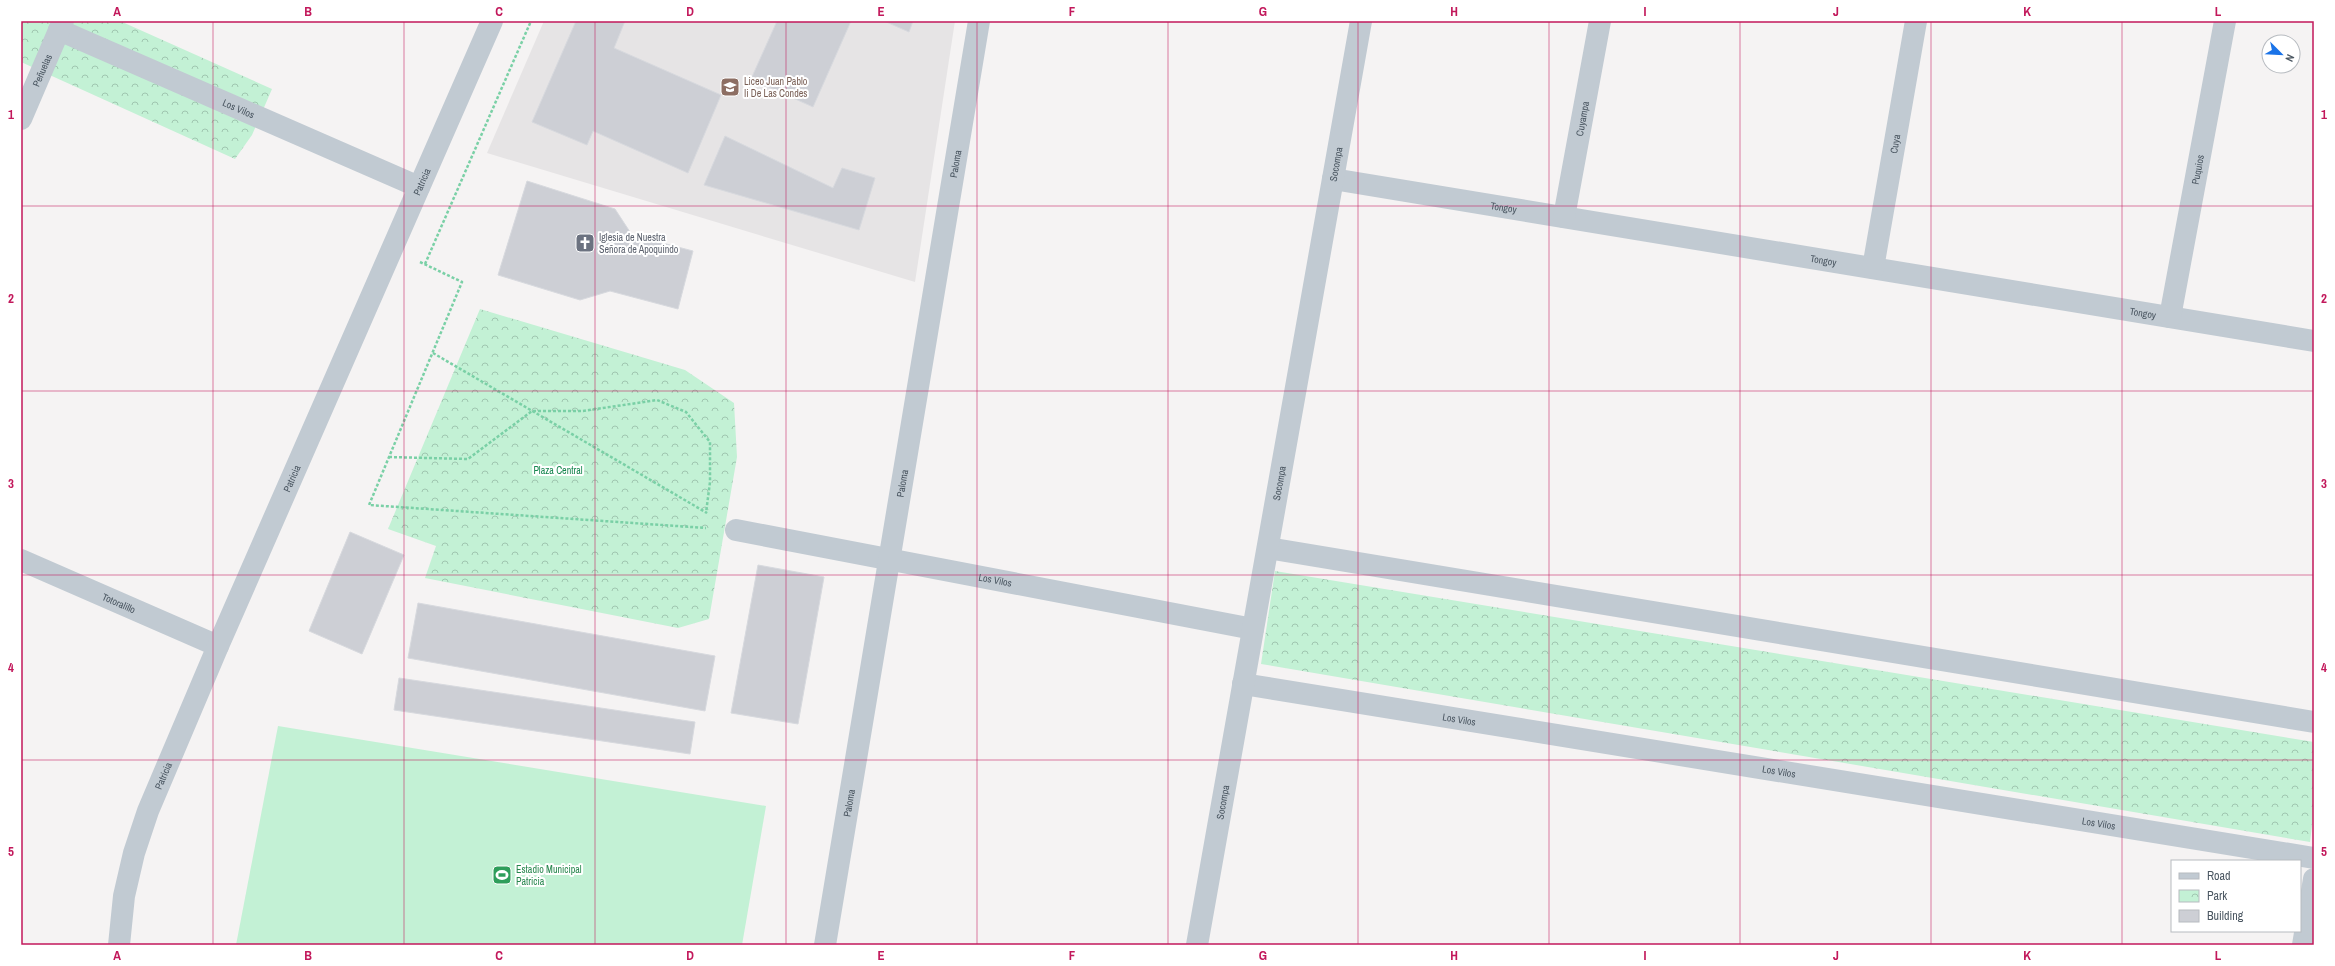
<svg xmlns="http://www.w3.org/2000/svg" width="2335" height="966" font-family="'Archivo Narrow',sans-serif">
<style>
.education{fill:#e6e4e5}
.grass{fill:#c3f1d5}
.park{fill:url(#park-crowns)}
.building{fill:#cdcfd5;stroke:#d7d9de}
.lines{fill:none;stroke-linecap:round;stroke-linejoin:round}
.path{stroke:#7ad0a6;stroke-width:2.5;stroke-dasharray:3 2;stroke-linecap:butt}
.minor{stroke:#c1cad2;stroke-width:22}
.grid{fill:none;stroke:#c2185b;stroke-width:1;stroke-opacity:0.55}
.labels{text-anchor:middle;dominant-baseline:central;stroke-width:4;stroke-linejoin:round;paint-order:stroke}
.street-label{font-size:10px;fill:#4a5661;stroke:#fff}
.education-label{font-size:10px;fill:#785e54;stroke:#fff;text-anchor:start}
.worship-label{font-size:10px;fill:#5b616d;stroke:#fff;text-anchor:start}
.park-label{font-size:10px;fill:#17864f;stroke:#fff}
.leisure-label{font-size:10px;fill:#27864d;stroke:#fff;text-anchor:start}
.neatline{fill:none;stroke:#c2185b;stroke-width:1.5}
.grid-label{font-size:13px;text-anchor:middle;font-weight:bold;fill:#c2185b}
</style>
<defs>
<pattern id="park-crowns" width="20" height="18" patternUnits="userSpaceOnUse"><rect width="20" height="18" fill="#c3f1d5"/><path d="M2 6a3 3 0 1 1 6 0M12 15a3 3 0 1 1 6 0" fill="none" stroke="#a0c6b0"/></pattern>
</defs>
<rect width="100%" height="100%" fill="#f5f3f3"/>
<path class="education" d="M544 21H955L915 282 487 153Z"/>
<path class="grass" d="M278 726 766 806 742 945H236Z"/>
<g class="park">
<path d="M21 21H120L272 89 252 135 235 159 21 62Z"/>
<path d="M480 309 685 370 734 403 737 457 709 619 678 628 425 578 436 546 388 529Z"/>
<path d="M1275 571 2314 742V810L2310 842 1261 664Z"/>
</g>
<g class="building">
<path d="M576 21H625L614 48 721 95 688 173 593 131 587 145 532 122Z"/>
<path d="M777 21H851L813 107 751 79Z"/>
<path d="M884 21H913L909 32Z"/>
<path d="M725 136 833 188 842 168 875 178 859 230 704 185Z"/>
<path d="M527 181 615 209 632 235 693 251 678 309 610 291 580 300 498 275Z"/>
<path d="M350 532 404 555 362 654 309 631Z"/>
<path d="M758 565 824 577 798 724 731 713Z"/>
<path d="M418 603 715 656 705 711 408 658Z"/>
<path d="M399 678 695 722 690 754 394 710Z"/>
</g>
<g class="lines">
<g class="path">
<path d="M420 262 462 282 369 505 706 528"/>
<path d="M425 264 531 21"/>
<path d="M433 353 707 513"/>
<path d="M389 457 468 459 532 411H583L657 400 686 412 710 442V482L706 513"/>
</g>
<g class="minor">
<path id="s1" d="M59 30 419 187"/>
<path id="s2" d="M21 119 63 21"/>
<path id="s3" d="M1333 179 2314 341"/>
<path id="s4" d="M1564 217 1600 21"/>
<path id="s5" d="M1873 268 1916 21"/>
<path id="s6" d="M2170 317 2225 21"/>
<path id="s7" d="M736 530 1253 629"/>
<path d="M1268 548 2314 722"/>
<path id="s8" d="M21 560 218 646"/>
<path id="s9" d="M1243 684 2314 858"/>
<path id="s10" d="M119 945 124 896 134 853 148 811 218 646 492 21"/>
<path id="s11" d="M825 945 979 21"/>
<path id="s12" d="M1197 945 1361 21"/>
<path d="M2303 945 2314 879"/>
</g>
</g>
<path class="grid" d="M213 21V945M404 21V945M595 21V945M786 21V945M977 21V945M1168 21V945M1358 21V945M1549 21V945M1740 21V945M1931 21V945M2122 21V945M21 206H2314M21 391H2314M21 575H2314M21 760H2314"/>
<defs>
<g id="school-square" transform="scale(1)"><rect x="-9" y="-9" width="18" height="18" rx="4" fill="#8d6e63" stroke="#fff"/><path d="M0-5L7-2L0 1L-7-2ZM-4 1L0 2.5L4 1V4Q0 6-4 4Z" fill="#fff"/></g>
<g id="church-square" transform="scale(1)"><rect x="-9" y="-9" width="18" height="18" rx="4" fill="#6b7280" stroke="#fff"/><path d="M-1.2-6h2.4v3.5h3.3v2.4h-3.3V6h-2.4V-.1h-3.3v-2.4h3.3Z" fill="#fff"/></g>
<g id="stadium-square" transform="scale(1)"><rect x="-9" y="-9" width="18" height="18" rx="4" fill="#2e9e5b" stroke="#fff"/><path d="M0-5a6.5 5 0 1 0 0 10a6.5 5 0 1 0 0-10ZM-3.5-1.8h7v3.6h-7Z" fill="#fff"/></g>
</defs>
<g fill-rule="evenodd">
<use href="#school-square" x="730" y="87"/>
<use href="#church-square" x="585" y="243"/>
<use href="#stadium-square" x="502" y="875"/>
</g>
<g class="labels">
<g class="street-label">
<text stroke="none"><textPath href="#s2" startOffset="53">Peñuelas</textPath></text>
<text stroke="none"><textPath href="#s1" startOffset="196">Los Vilos</textPath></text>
<text stroke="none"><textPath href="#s4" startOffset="100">Cuyampa</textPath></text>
<text stroke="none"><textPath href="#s5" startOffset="126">Cuya</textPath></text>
<text stroke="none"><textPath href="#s11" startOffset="792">Paloma</textPath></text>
<text stroke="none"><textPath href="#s12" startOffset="793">Socompa</textPath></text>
<text stroke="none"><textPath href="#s6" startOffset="150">Puquios</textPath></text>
<text stroke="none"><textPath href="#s10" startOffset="824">Patricia</textPath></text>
<text stroke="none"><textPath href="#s3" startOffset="173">Tongoy</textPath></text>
<text stroke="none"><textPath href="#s3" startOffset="497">Tongoy</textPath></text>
<text stroke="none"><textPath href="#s3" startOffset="821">Tongoy</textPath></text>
<text stroke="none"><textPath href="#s10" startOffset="500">Patricia</textPath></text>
<text stroke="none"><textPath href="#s11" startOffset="468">Paloma</textPath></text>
<text stroke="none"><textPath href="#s12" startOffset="469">Socompa</textPath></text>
<text stroke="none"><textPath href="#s7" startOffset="264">Los Vilos</textPath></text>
<text stroke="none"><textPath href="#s8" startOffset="107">Totoralillo</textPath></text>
<text stroke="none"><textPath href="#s9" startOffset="219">Los Vilos</textPath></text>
<text stroke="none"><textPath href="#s9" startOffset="543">Los Vilos</textPath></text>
<text stroke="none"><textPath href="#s10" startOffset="176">Patricia</textPath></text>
<text stroke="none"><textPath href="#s12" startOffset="145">Socompa</textPath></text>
<text stroke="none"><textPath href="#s11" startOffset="144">Paloma</textPath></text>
<text stroke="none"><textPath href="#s9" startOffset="867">Los Vilos</textPath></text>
</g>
<g class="education-label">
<text x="744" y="81">Liceo Juan Pablo<tspan x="744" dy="12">Ii De Las Condes</tspan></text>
</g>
<g class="worship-label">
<text x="599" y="237">Iglesia de Nuestra<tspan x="599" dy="12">Señora de Apoquindo</tspan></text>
</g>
<g class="park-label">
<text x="558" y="470">Plaza Central</text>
</g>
<g class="leisure-label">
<text x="516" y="869">Estadio Municipal<tspan x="516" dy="12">Patricia</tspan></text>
</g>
</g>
<rect width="2335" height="966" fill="none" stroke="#ffffff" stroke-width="44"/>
<rect x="2171" y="860" width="130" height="72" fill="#ffffff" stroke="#b7bbc0"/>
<rect x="2179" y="873" width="20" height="6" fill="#c1cad2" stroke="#b7bbc0"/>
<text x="2207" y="880" font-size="12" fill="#4a5661">Road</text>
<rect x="2179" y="890" width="20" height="12" fill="url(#park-crowns)" stroke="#b7bbc0"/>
<text x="2207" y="900" font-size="12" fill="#4a5661">Park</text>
<rect x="2179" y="910" width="20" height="12" fill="#cdcfd5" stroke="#b7bbc0"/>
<text x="2207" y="920" font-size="12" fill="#4a5661">Building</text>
<g transform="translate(2281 54) rotate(114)"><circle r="19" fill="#ffffff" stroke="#b7bbc0"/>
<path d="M0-3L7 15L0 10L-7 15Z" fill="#1a73e8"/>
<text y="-6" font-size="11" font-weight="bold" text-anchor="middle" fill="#4a5661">N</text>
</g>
<rect x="22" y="22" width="2291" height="922" class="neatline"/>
<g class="grid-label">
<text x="117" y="16">A</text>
<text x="308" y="16">B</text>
<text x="499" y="16">C</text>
<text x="690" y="16">D</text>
<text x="881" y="16">E</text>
<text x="1072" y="16">F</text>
<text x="1263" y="16">G</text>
<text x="1454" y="16">H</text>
<text x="1645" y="16">I</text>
<text x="1836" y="16">J</text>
<text x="2027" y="16">K</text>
<text x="2218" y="16">L</text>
<text x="11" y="119">1</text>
<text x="2324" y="119">1</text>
<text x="11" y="303">2</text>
<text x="2324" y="303">2</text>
<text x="11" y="488">3</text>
<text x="2324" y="488">3</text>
<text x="11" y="672">4</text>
<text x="2324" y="672">4</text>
<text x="11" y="856">5</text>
<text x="2324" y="856">5</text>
<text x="117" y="960">A</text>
<text x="308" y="960">B</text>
<text x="499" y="960">C</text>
<text x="690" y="960">D</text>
<text x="881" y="960">E</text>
<text x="1072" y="960">F</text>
<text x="1263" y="960">G</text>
<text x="1454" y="960">H</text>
<text x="1645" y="960">I</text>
<text x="1836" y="960">J</text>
<text x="2027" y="960">K</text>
<text x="2218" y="960">L</text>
</g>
</svg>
